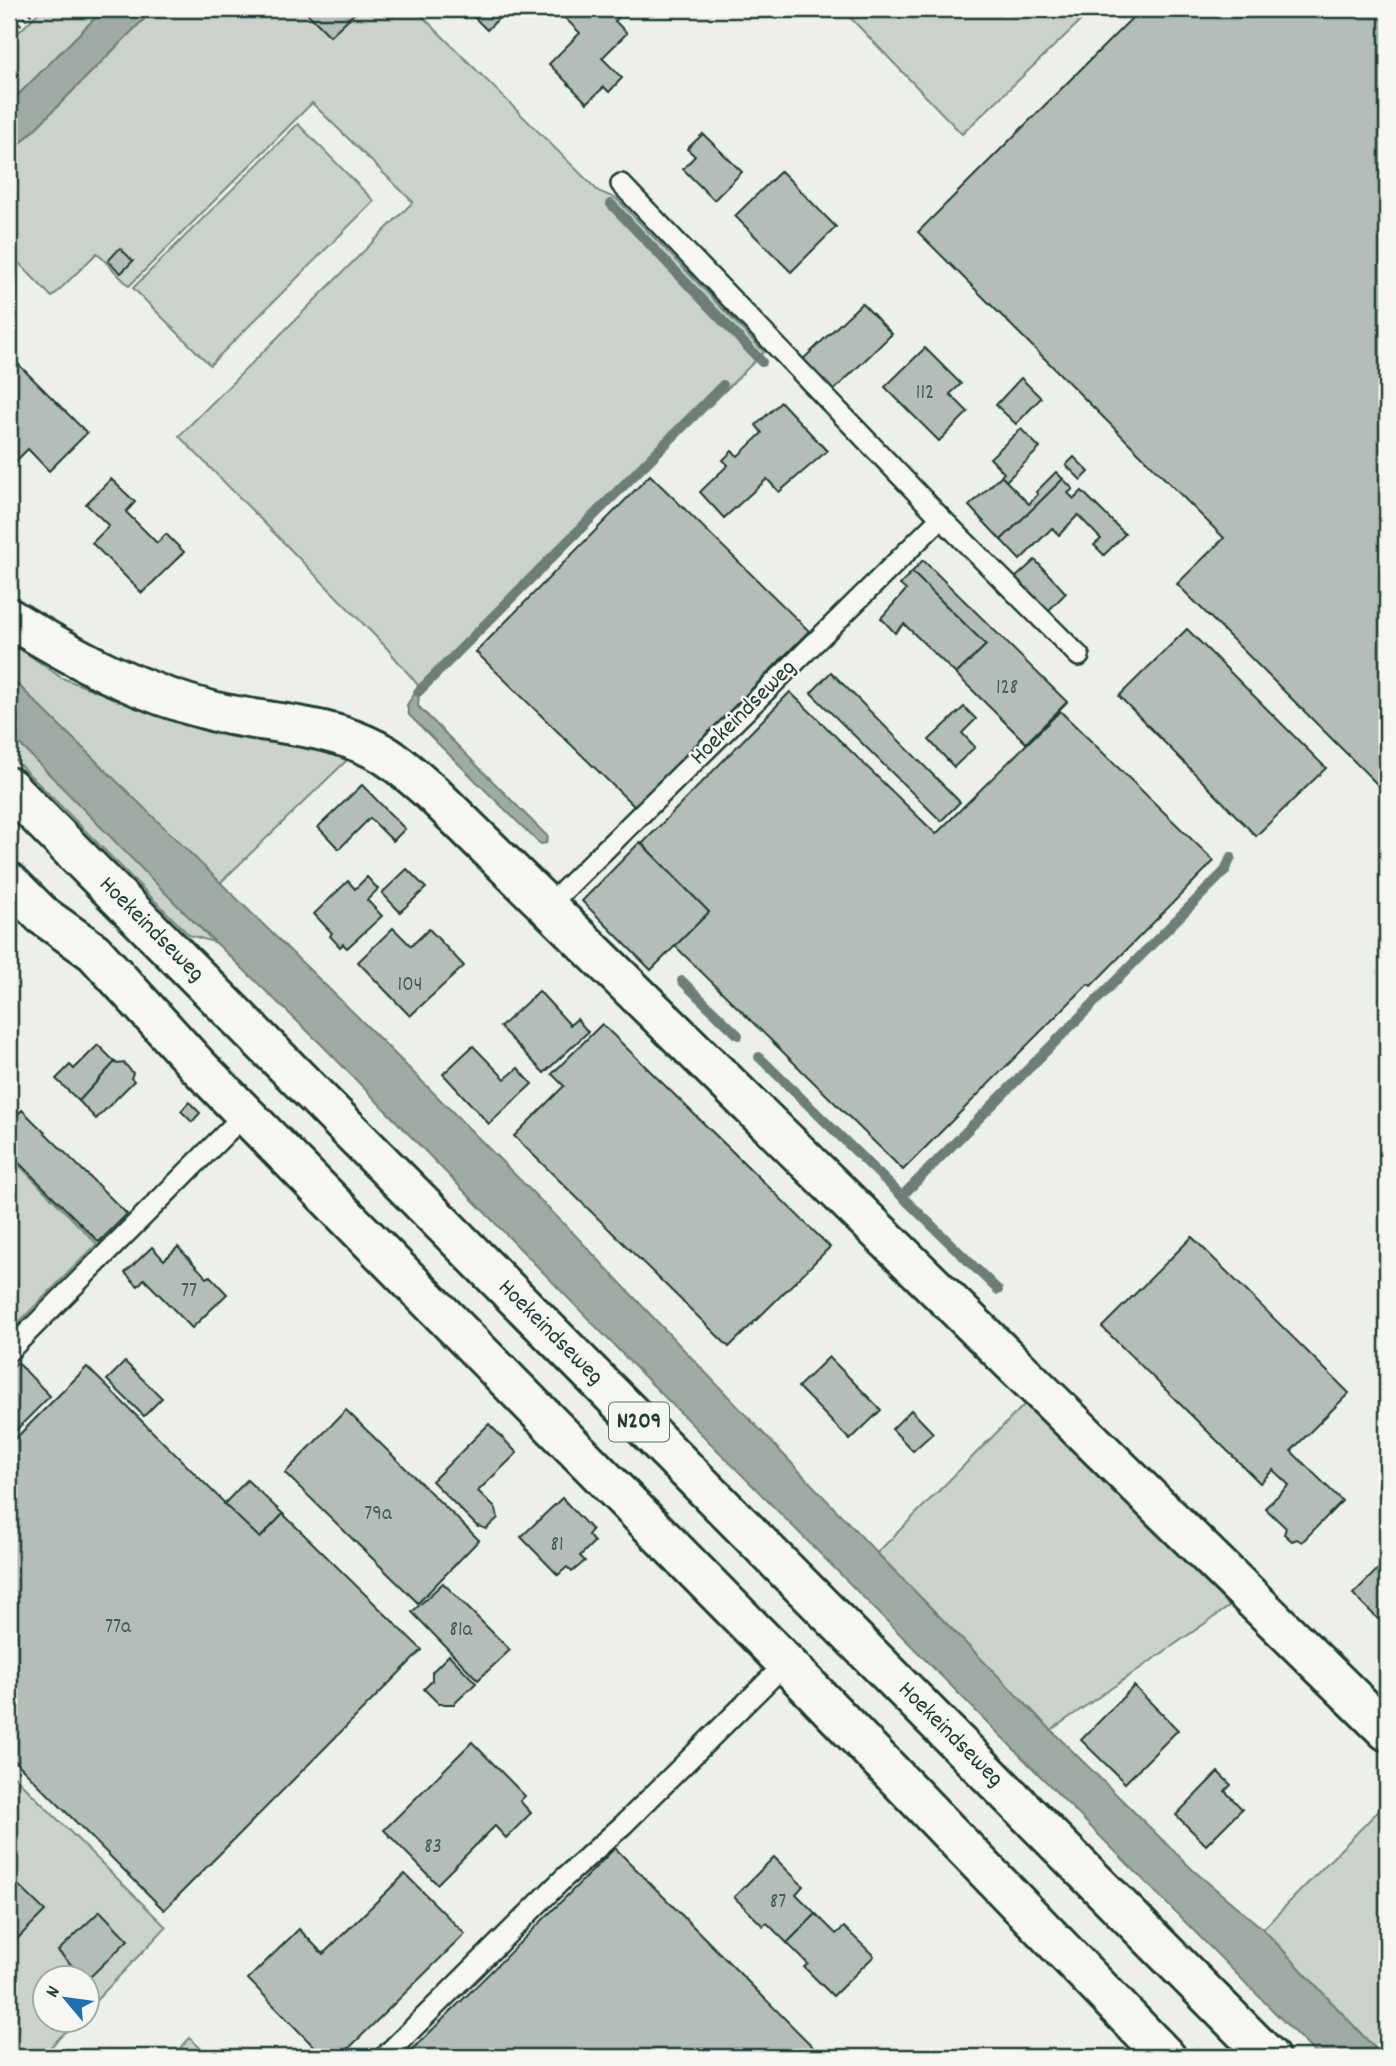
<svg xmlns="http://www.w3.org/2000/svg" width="1396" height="2066" font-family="Dekko,sans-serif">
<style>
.green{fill:#cbd2cc;stroke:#758880;stroke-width:2}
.water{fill:#9faaa4;stroke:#6c7e77;stroke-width:2}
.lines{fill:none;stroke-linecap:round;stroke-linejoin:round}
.stream{stroke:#6c7e77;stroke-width:10}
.building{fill:#b4bdb8;stroke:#1f3d34;stroke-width:2}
.lane-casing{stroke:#1f3d34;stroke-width:24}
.street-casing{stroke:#1f3d34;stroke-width:44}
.primary-casing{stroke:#1f3d34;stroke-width:44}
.path{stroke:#1f3d34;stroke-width:4.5;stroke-dasharray:2 5;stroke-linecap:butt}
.lane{stroke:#f6f6f2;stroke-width:19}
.street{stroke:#f6f6f2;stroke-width:38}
.primary{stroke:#f6f6f2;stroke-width:38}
.labels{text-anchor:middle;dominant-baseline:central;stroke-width:5;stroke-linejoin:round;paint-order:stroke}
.number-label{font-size:21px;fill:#445d55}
.shield{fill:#f6f6f2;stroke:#60746d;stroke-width:2}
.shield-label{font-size:23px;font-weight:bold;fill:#1f3d34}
.street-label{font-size:24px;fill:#1f3d34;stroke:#f6f6f2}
</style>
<rect width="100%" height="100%" fill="#edefea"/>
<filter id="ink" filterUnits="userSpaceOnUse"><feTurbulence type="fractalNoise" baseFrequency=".0143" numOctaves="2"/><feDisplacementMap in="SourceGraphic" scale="14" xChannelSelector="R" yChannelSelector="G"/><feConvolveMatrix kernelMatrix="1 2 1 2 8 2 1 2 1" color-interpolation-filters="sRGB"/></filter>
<g filter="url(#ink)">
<g class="green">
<path d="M42 9H104L9 104V42Z"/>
<path d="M154 9H415L598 191 617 199 764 352 423 691 385 646 179 436 413 202 312 103 129 286 97 253 52 297 9 253V155Z"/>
<path d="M842 9H1093L962 134Z"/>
<path d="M298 124 374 201 210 365 133 288Z"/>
<path d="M9 641 62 678 170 719 315 746 348 759 220 883 9 676Z"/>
<path d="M9 733 214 942 189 935 9 754Z"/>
<path d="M20 1166 97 1244 9 1332V1178Z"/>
<path d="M1025 1404 1230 1606 1051 1730 877 1553Z"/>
<path d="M9 1771 166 1927 88 2009V1979H46V2021H76L41 2057H9Z"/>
<path d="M1387 1802V2057H1383L1263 1929Z"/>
<path d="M190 2038 209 2057H172Z"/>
</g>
<g class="water">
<path d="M104 9H154L9 155V104Z"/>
<path d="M9 676 362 1021 573 1233 877 1553 1051 1730 1193 1870 1263 1929 1383 2057H1319L642 1374 324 1047 184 912 9 733Z"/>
<path d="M417 690 419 694 418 706 548 837 546 843 540 844 409 715 407 705Z"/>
</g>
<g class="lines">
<g class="stream">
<path d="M611 204 762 362"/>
<path d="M418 692 723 385"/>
<path d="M682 981 738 1035"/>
<path d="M759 1057 998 1290"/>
<path d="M902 1196 1225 871 1231 857"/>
</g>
</g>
<g class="building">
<path d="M303 9H359L330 36Z"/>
<path d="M466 9H508L487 30Z"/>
<path d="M556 9H624L625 11 615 21 627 33 602 58 622 78 609 92 604 87 587 103 549 64 580 33Z"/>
<path d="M1141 9H1387V794L1177 584 1224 538 918 232Z"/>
<path d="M703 134 742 172 714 200 683 169 695 156 687 149Z"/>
<path d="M781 171 836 227 791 272 735 216Z"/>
<path d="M120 248 133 261 121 273 108 261Z"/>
<path d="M862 303 892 334 829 395 799 363Z"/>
<path d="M925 348 961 384 950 394 968 412 939 441 885 387Z"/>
<path d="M9 355 87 433 49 471 28 449 12 465 9 462Z"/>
<path d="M1021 378 1041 398 1016 424 996 405Z"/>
<path d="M781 402 827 451 779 492 767 479 724 518 700 492 728 465 723 460 732 451 738 456 762 433 756 425Z"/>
<path d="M1021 429 1040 448 1006 481 1001 476 1004 473 990 458Z"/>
<path d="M1074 457 1089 472 1081 480 1066 465Z"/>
<path d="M1056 472 1063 479 1001 540 969 506 1001 476 1029 504 1038 494 1036 492Z"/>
<path d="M650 475 809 631 635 807 476 652Z"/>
<path d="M111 479 135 502 126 512 157 543 166 534 184 552 142 593 92 543 109 526 86 504Z"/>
<path d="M1063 479 1073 489 1068 493 1074 499 1082 491 1125 534 1104 555 1094 545 1101 539 1078 515 1059 535 1052 528 1020 560 1001 540Z"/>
<path d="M923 560 1067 702 1026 743 956 674 986 645 912 572Z"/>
<path d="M1035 560 1066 593 1046 613 1014 579Z"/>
<path d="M912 572 986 645 956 674 904 624 895 633 881 618 906 590 900 585Z"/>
<path d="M1187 629 1326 768 1256 836 1119 696Z"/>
<path d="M831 672 960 802 941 821 811 693Z"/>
<path d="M790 692 936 834 1060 711 1214 861 1091 986 1088 984 903 1170 675 946 709 912 642 844Z"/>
<path d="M964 707 976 719 962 733 975 747 954 767 929 740Z"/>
<path d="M362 785 405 829 393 841 370 818 339 849 318 827Z"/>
<path d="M640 842 709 912 651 970 582 901Z"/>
<path d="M407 869 426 888 400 912 382 893Z"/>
<path d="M367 877 378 889 367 900 382 916 347 948 343 944 340 947 330 936 332 933 314 914 348 881 355 889Z"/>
<path d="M393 928 411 946 429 929 464 966 410 1016 358 962Z"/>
<path d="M539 991 570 1025 577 1019 588 1032 544 1073 500 1027Z"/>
<path d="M602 1024 830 1247 729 1347 514 1136 564 1086 552 1074Z"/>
<path d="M98 1045 115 1062 79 1101 56 1079 70 1065 74 1069Z"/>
<path d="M473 1046 505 1079 518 1068 532 1084 489 1124 443 1074Z"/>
<path d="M115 1062 117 1064 124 1063 133 1073 131 1078 134 1081 96 1119 79 1101Z"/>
<path d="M189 1102 200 1113 192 1122 181 1111Z"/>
<path d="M22 1110 127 1214 99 1242 13 1157 9 1161V1123Z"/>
<path d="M1192 1237 1349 1393 1291 1451 1342 1501 1302 1542 1297 1539 1292 1541 1284 1534 1286 1528 1265 1508 1289 1485 1273 1470 1260 1483 1102 1327Z"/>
<path d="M152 1247 164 1260 178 1247 207 1278 210 1276 227 1294 192 1328 144 1279 138 1286 125 1273Z"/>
<path d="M829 1357 881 1410 850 1440 798 1387Z"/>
<path d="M17 1362 50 1396 9 1437V1370Z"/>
<path d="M125 1362 162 1398 144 1416 107 1380Z"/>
<path d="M87 1367 260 1538 283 1514 422 1650 164 1910 9 1755V1445Z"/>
<path d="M346 1410 479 1540 418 1603 285 1473Z"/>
<path d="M911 1410 933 1433 913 1451 892 1429Z"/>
<path d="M489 1424 517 1453 478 1491 496 1509 498 1518 486 1529 479 1526 478 1527 432 1481Z"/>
<path d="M247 1480 283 1514 260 1538 224 1504Z"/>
<path d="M562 1498 592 1530 588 1535 594 1542 580 1556 585 1561 572 1572 567 1567 558 1575 521 1537Z"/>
<path d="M1380 1567 1387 1573V1628L1353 1594Z"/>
<path d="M443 1583 510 1650 478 1680 412 1612Z"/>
<path d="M449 1655 476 1683 454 1704H439L424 1689 432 1681V1672Z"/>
<path d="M1134 1686 1178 1730 1125 1783 1081 1740Z"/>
<path d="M472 1742 525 1796 520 1801 531 1813 506 1838 495 1826 437 1884 384 1830Z"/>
<path d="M1218 1772 1231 1785 1225 1791 1242 1809 1206 1845 1176 1815Z"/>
<path d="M615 1848 823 2057H405Z"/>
<path d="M774 1857 803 1886 796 1894 816 1914 787 1943 767 1923 763 1926 734 1897Z"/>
<path d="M405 1874 465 1934 340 2057H324L248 1979 299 1929 323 1954Z"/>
<path d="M13 1880 45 1911 9 1947V1885Z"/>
<path d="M100 1911 128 1940 88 1979H85L58 1951Z"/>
<path d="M816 1914 836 1934 844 1927 874 1956 833 1996 804 1967 808 1964 787 1943Z"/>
</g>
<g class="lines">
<g class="lane-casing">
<g id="lane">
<path d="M621 184 941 518 1079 656"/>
<path d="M547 907 941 518"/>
<path d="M9 1351 246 1113"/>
<path d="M384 2057 565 1877 623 1825 786 1663"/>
</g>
</g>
<g class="street-casing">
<g id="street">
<path d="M9 618C76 659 138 693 216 712 269 724 326 724 376 750 396 760 414 778 431 792L1387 1731"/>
<path d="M9 882 42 915 94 952 197 1065 786 1663 1166 2057"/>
</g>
</g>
<g class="primary-casing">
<path id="primary" d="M9 787 1269 2057"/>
</g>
<path class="path" d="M9 34 35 9"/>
<use href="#lane" class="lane"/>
<use href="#street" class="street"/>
<use href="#primary" class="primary"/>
</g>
</g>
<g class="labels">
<g class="number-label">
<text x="925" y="394">112</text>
<text x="1007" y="689">128</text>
<text x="410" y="986">104</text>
<text x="189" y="1292">77</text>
<text x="378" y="1515">79a</text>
<text x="557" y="1546">81</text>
<text x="118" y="1628">77a</text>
<text x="461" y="1631">81a</text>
<text x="433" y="1848">83</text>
<text x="778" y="1903">87</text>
</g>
<rect class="shield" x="609" y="1402.5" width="60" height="39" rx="5"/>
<g class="shield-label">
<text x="639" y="1422">N209</text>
</g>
<g class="street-label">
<text transform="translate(744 713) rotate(-45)">Hoekeindseweg</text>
<text transform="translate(151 930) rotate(45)">Hoekeindseweg</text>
<text transform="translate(550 1333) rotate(45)">Hoekeindseweg</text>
<text transform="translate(950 1735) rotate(45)">Hoekeindseweg</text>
</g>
</g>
<rect width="1396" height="2066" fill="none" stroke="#f6f6f2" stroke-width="35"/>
<rect x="18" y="18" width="1361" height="2031" fill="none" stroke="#1f3d34" stroke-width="2.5" filter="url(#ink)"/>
<g transform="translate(66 1999) rotate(299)"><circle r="33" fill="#f6f6f2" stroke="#a0aca6" stroke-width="2"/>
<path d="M0-5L12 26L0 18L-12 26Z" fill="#1f6fb2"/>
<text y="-10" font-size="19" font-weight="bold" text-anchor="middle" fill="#1f3d34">N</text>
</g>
</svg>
